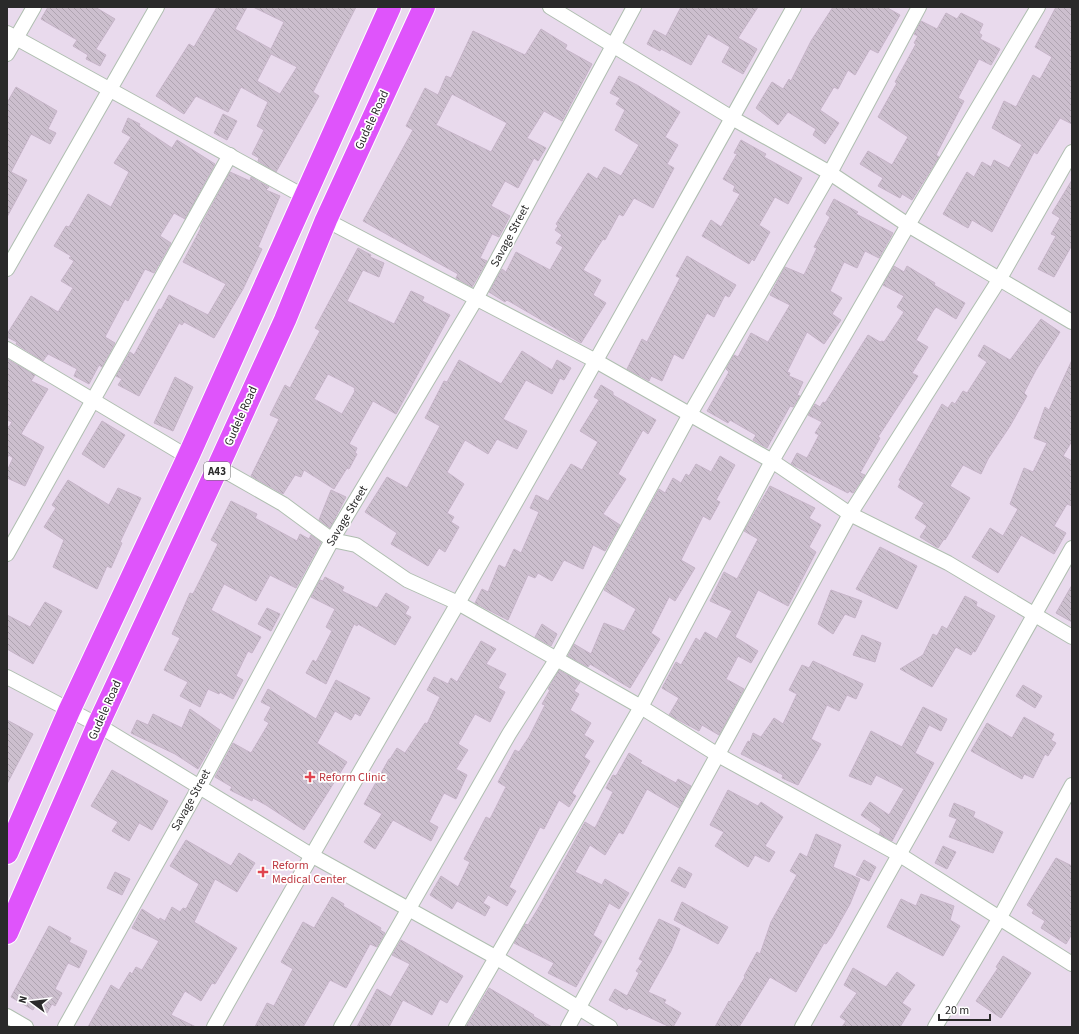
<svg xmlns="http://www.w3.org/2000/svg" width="1079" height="1034" font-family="'Source Sans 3',sans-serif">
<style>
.building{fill:url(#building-back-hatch);stroke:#c6b4c8;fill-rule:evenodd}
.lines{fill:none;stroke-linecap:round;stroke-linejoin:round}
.minor-casing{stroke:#afbeb0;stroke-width:16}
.trunk-casing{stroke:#fff;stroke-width:24}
.minor{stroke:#fff;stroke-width:14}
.trunk{stroke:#df54fb;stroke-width:22}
.health-dot{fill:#e0444e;stroke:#fff;stroke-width:1.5}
.labels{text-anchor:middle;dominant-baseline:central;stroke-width:3.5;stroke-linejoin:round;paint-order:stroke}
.shield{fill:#fff;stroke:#6a6a6a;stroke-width:1}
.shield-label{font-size:11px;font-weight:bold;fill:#2a2a2a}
.street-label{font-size:12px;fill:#2a2a2a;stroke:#fff}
.health-label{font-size:12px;fill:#be3a42;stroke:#fff;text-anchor:start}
</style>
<defs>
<pattern id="building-back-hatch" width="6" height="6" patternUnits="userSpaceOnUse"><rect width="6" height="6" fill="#ccbfce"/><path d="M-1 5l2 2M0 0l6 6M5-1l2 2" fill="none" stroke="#afa4b1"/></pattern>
</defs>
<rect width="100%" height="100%" fill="#e9daed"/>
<g class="building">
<path d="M48 7H95L115 19 96 49 106 55 100 66 86 59 88 55 73 46 77 40 41 19Z"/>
<path d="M217 7H247L235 29 271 49 284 22 253 7H356L313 92 319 96 276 172 258 161 259 158 252 154 264 130 257 126 268 102 241 87 228 112 196 96 184 114 156 96 189 44 194 47ZM271 54 297 67 280 94 257 81Z"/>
<path d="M681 7H758L738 38 757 49 743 74 722 62 730 47 708 34 691 65 661 49 660 51 647 44 654 30 666 36Z"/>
<path d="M833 7H886L900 15 878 53 870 49 855 75 848 70 838 89 834 87 820 110 839 123 825 144 813 135 816 129 788 112 778 125 756 108 772 82 783 89 789 79 791 81 811 41Z"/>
<path d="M1056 7H1072V124L1060 118 1037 154 1034 152 992 232 972 220 968 228 943 214 967 172 974 177 982 162 991 167 994 160 1009 168 1022 145 992 128 1004 101 1016 107 1033 75 1040 79 1052 57 1035 47Z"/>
<path d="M946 13 957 19 961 13 983 24 979 33 982 35 980 39 1000 49 991 65 979 59 958 98 964 101 936 155 939 157 912 200 902 194 900 198 878 186 883 178 860 164 868 151 892 165 908 137 878 117 897 83 895 82 916 44 914 43 918 36 914 34 921 21 937 29Z"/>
<path d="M541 29 567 45 565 49 592 64 562 121 544 111 527 138 546 148 538 161 534 158 518 188 505 181 491 206 510 216 499 237 492 234 480 258 487 261 472 287 456 278 458 274 363 221 413 130 406 126 425 88 438 95 446 76 451 78 473 31 525 55ZM452 94 507 123 491 152 436 125Z"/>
<path d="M619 76 637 85 680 112 665 137 678 145 667 164 674 168 653 208 634 198 623 216 619 214 605 240 603 239 583 270 601 280 593 295 606 303 581 343 507 300 505 302 489 292 502 269 506 272 516 252 550 270 563 247 556 243 562 235 555 230 558 226 556 224 588 173 597 179 604 167 621 176 639 145 615 130 625 110 616 104 620 98 610 93Z"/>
<path d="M16 87 57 111 48 129 56 133 50 144 31 134 11 172 27 180 7 217V103Z"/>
<path d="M223 114 237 121 227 140 214 133Z"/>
<path d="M128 118 140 124 139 126 172 148 177 140 215 164 185 219 174 213 160 236 171 243 154 273 145 269 128 301 125 299 105 337 115 343 102 367 99 365 89 384 74 376 77 369 48 354 43 361 16 344 17 342 7 337V334L31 296 58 312 73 288 61 281 74 261 69 258 71 256 54 246 66 226 69 227 88 194 111 207 129 172 114 163 131 137 122 132Z"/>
<path d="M741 140 766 154 764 157 802 178 788 204 775 197 759 225 770 232 754 261 752 259 749 264 702 236 711 220 721 227 740 194 733 191 735 186 723 179 737 154 734 153Z"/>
<path d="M230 172 250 181 251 177 269 187 266 190 280 196 258 247 262 249 243 289 214 338 184 322 182 325 179 323 139 396 118 385 122 379 116 376 130 352 134 355 159 309 161 310 169 295 208 315 226 284 183 262 201 228 200 227Z"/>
<path d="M1072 180V245L1054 277 1038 269 1056 236 1051 234 1060 218 1052 213Z"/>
<path d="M834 199 858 212 856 214 893 233 879 258 865 251 857 268 844 262 830 291 842 298 832 314 841 320 824 344 807 332 787 372 790 373 789 376 803 382 797 395 800 396 793 407 790 406 767 448 753 440 756 435 730 420 728 423 707 411 729 372 726 369 734 355 738 357 751 333 768 342 790 305 770 295 785 267 804 275 817 248 814 247 830 217 826 214Z"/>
<path d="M358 248 371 255 370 257 384 263 379 277 363 270 347 301 394 324 411 291 424 297 422 301 450 315 396 414 373 401 349 444 357 448 355 453 357 454 349 469 347 468 334 489 304 470 301 477 295 475 283 494 251 476 279 419 270 415 285 385 290 388 320 331 315 328ZM328 374 355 388 354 390 355 391 342 414 314 399Z"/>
<path d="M687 256 736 285 729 297 725 295 714 317 707 313 683 359 674 354 662 381 651 376 649 381 627 369 642 339 647 342 680 278 676 276Z"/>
<path d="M894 266 904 272 907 266 935 283 934 285 965 303 956 319 936 307 933 311 916 340 928 347 912 373 918 376 878 437 880 438 860 473 865 475 853 493 849 491 848 493 791 464 797 453 807 458 819 435 815 433 822 422 808 415 815 404 820 407 823 402 825 403 868 335 880 342 882 341 884 342 904 312 897 307 904 296 883 285Z"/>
<path d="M1041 319 1060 332 1036 370 1024 393 1027 396 1010 426 988 459 981 474 963 465 950 486 970 498 945 540 944 539 938 548 920 537 927 526 915 518 924 503 898 487 901 481 899 480 942 404 948 408 952 402 955 404 963 391 967 393 987 362 978 356 984 345 1010 360Z"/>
<path d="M522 351 552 370 557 360 571 368 564 380 560 378 552 394 526 380 503 419 527 431 517 449 497 439 488 454 465 440 447 472 464 484 447 513 454 517 451 522 459 527 445 552 439 548 428 566 391 544 397 533 365 512 387 477 407 488 440 426 425 418 444 381 447 382 459 360 501 384Z"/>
<path d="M7 359 35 375 31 381 48 389 21 434 44 447 25 486 7 478V471L13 458 9 455 7 458V426L9 427 12 422 7 420Z"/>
<path d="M1072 360V441L1063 456 1072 461V506L1067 504 1054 526 1066 533 1054 554 1021 535 998 573 972 557 990 528 1003 536 1018 509 1010 504 1024 468 1033 472 1047 443 1034 438 1045 407 1049 410Z"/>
<path d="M175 377 193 387 173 431 154 423Z"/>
<path d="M601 385 613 392V395L656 420 648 434 643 430 618 474 626 479 603 514 620 525 605 551 593 545 583 569 564 560 552 581 538 573 535 578 528 575 508 620 475 603 482 589 488 592 499 565 505 568 514 549 521 553 539 512 530 508 536 495 548 501 571 464 582 470 598 442 580 431 599 400 594 397Z"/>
<path d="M102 421 125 435 104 468 82 454Z"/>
<path d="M720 456 735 465 716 500 720 502 710 520 703 516 681 560 695 568 675 601 669 597 651 633 660 639 630 688 590 664 588 667 568 656 574 644 591 654 604 623 624 631 636 609 604 590 659 489 665 493 673 478 681 483 686 474 689 476 696 464 711 472Z"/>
<path d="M68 480 109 505 118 488 141 498 120 542 122 543 111 568 107 566 97 589 53 567 64 540 44 527 56 508 52 505Z"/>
<path d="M770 486 815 508 809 518 821 525 809 547 816 552 788 606 758 590 735 637 758 651 751 663 738 656 726 679 744 689 719 735 702 725 699 731 669 715 679 698 662 688 676 662 681 665 696 638 700 641 705 632 717 639 732 611 710 601 724 572 737 579 758 539 744 531Z"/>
<path d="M331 490 346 497 330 528 319 520Z"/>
<path d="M231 501 257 514 255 518 297 541 300 534 309 539 311 535 321 542 296 588 270 575 256 601 224 584 211 610 261 637 252 653 248 651 236 676 243 680 233 699 220 692 219 694 208 689 200 707 180 696 188 682 164 670 180 638 172 634 190 593 193 594 218 544 211 540Z"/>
<path d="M880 547 917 566 897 609 856 589Z"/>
<path d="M325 577 344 587 342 591 377 608 386 593 409 607 405 614 411 617 395 645 358 624 357 626 354 624 326 684 306 673 313 660 316 662 332 631 326 627 335 609 311 597 320 580 323 581Z"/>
<path d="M1072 585V622L1056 613Z"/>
<path d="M831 590 862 601 855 618 845 614 833 634 818 624Z"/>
<path d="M965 596 977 602 976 606 995 616 975 652 973 651 971 655 956 647 932 687 900 669 923 655 933 634 937 636 942 626 947 629Z"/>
<path d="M45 602 62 611 33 664 7 649V615L30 627Z"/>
<path d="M267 608 280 614 271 631 258 624Z"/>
<path d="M542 624 557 634 551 646 535 637Z"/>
<path d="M862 635 881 643 875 662 853 655Z"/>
<path d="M481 641 496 649 486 664 506 674 498 688 505 692 490 722 475 714 458 744 468 750 456 769 467 775 456 799 444 793 429 822 438 827 431 841 393 820 375 849 364 842 382 814 364 804 389 759H390L397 748 405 753 425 723 427 724 440 697 427 690 434 677 448 684 451 678 457 682Z"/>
<path d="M813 661 863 684 856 699 847 695 839 711 827 705 811 739 821 744 798 785 782 778 783 775 741 754 748 741 750 742 753 733 761 737 774 718 783 724 797 694 789 690 802 665 809 668Z"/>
<path d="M559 670 580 682 574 691 579 694 570 710 591 723 584 735 594 741 584 757 590 761 572 793 576 796 569 807 559 800 544 829 540 827 509 887 516 891 507 906 488 895 483 903 490 907 485 916 457 901 452 909 430 895 441 876 458 887 470 862 464 859 486 817 490 819 506 787 498 782 515 750 519 752 529 737 545 705 542 704 550 690 548 689Z"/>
<path d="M336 680 370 698 360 716 355 713 351 720 335 711 317 743 347 762 304 830 266 805 253 798 252 801 230 790 232 787 215 777 233 743 251 753 269 723 264 720 271 707 261 702 268 689 316 719Z"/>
<path d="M1023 685 1042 696 1035 708 1016 696Z"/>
<path d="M923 707 947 719 941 731 929 725 915 753 934 763 892 841 879 834 881 829 861 815 870 802 889 815 904 789 876 775 871 785 849 776 871 731 902 747Z"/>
<path d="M190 709 220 730 198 769 175 754 131 733 137 720 148 725 153 714 182 728Z"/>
<path d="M1024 717 1054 734 1051 740 1056 743 1048 756 1045 754 1033 778 1024 774 1022 779 971 751 987 723 1012 738Z"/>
<path d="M7 720 33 734 7 784Z"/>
<path d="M629 753 642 761 640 763 676 783 678 779 691 786 679 808 647 789 623 834 619 832 605 855 590 845 575 872 602 885 605 879 629 893 619 909 609 903 593 935 602 941 576 987 548 973 554 963 514 943 525 924 528 925 539 907 585 822 595 828 613 792 606 788 613 775 616 776Z"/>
<path d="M112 770 168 801 152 830 139 823 129 841 112 831 118 822 91 806Z"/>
<path d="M728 790 758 806 761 802 783 817 765 846 775 852 769 862 755 855 748 867 715 846 724 832 710 825Z"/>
<path d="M954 803 975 812 973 817 1003 832 993 853 949 837 957 819 949 816Z"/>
<path d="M816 834 841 845 833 867 860 879 850 904 832 936 826 944 824 943 796 992 770 977 739 1027H715L729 1001 730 1002 745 977 744 976 757 952 760 954 771 922 797 875 790 871 800 853 807 857Z"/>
<path d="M186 840 231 866 239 853 255 863 237 892 215 879 194 922 237 948 215 984 212 983 201 1001 185 991 171 1015 196 1027H88L111 985 119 990 130 972 132 974 136 967 142 970 159 941 132 928 142 909 159 920 160 918 165 921 172 907 180 912 183 908 186 909 199 884 170 866Z"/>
<path d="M943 846 956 852 947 869 935 863Z"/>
<path d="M1056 858 1072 866V934L1066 944 1041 928 1045 921 1032 913 1034 910 1027 905Z"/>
<path d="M864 860 876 867 869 881 856 875Z"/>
<path d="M679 867 692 874 685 888 671 881Z"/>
<path d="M115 872 130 879 122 895 107 888Z"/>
<path d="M921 894 954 906 950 920 960 926 943 956 887 927 901 899 916 906Z"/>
<path d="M332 897 344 904 343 906 381 928 380 930 385 933 377 947 370 944 346 988 330 980 303 1027H255L267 1003 274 1006 293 969 281 962 303 922 314 928Z"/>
<path d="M682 902 728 927 718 944 674 920Z"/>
<path d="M659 919 680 929 671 951 648 992 666 1000 664 1003 681 1013 673 1027H670L629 1008 627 1010 609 1000 615 989 627 996 639 973 636 971 643 961 639 959Z"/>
<path d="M49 926 71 938 69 942 87 951 79 968 68 963 55 989 62 993 55 1006 52 1004 47 1013 35 1006 33 1010 11 997Z"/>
<path d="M401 940 463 976 447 1003 440 999 432 1015 403 1000 389 1027H357L377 989 391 997 410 964 392 955Z"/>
<path d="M1003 956 1031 973 1001 1018 976 1001 998 968 996 967Z"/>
<path d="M853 968 886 987 897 972 915 985 902 1003 911 1009 900 1027H842L846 1021 840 1017 857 993 844 985Z"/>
<path d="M489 988 534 1015 533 1016 552 1027H466Z"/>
</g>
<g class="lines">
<g class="minor-casing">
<g id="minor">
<path d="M550 7 732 118 830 173 908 225 1072 322"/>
<path d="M7 33 305 197"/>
<path d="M7 54 34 7"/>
<path d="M326 220 596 361 772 461 850 514 948 563 1072 637"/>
<path d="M7 269 157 7"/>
<path d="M7 349 188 457"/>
<path d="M218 467 283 504 332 540 356 545 407 580 458 603 641 707 718 755 900 855 1072 964"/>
<path d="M7 554 230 155"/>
<path d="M7 677 98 725 311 855 497 958 610 1027"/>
<path d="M7 1016 26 1027"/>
<path d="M65 1027 200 786 332 540 476 299 634 7"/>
<path d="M214 1027C294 885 376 744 458 603 572 405 683 206 794 7"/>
<path d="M341 1027 509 734 556 660 690 414 830 173 919 7"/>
<path d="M456 1027 641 707 772 461 908 225 1038 7"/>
<path d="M568 1027 850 514 999 280 1072 152"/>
<path d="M802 1027 1072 548"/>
<path d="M935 1027 999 919 1072 785"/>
</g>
</g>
<g class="trunk-casing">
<g id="trunk">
<path d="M7 853 69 711 188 457 390 7"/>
<path d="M7 933 98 725 218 467 285 320 326 220 424 7"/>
</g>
</g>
<use href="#minor" class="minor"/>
<use href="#trunk" class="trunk"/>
</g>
<g class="health-dot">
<path d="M308 771h4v4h4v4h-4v4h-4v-4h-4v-4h4z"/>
<path d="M261 866h4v4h4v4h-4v4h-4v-4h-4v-4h4z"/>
</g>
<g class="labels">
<rect class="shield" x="204" y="462" width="26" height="18" rx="3"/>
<g class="shield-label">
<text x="217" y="471">A43</text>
</g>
<g class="street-label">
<text transform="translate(372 120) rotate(-65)">Gudele Road</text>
<text transform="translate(510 236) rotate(-62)">Savage Street</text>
<text transform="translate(241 416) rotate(-66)">Gudele Road</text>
<text transform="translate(347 516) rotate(-59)">Savage Street</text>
<text transform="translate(105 710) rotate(-66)">Gudele Road</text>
<text transform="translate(191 800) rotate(-61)">Savage Street</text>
</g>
<g class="health-label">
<text x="319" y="777">Reform Clinic</text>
<text x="272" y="865">Reform<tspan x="272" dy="14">Medical Center</tspan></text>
</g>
</g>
<rect width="1079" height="1034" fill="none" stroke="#2a2a2a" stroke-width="16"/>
<g transform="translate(32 1002) rotate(285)" stroke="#ffffff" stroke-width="3" paint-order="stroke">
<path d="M0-3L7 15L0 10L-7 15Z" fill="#2a2a2a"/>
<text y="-6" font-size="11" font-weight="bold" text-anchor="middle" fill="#2a2a2a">N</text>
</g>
<path d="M939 1014v6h51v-6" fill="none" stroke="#2a2a2a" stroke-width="2"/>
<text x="945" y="1014" font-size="12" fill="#2a2a2a" stroke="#ffffff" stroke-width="3" paint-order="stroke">20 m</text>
</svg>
